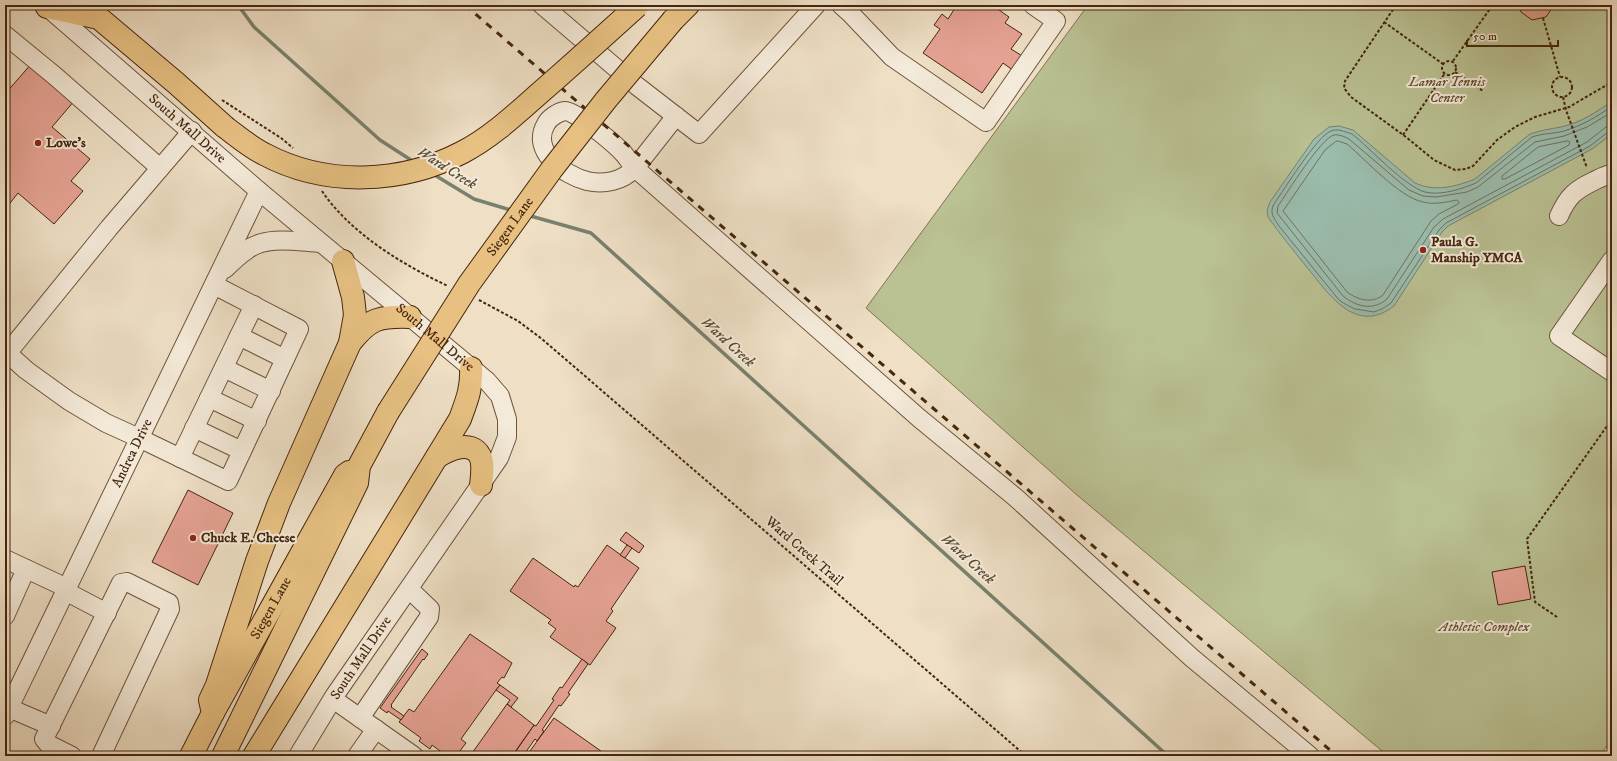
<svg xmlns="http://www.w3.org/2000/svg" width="1617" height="761" font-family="'IM FELL DW Pica',serif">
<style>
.green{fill:#bac193;stroke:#807450}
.water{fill:#9bbdae;stroke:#79816e}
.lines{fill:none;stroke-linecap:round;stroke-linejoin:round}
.shore{stroke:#70725e;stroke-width:1}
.stream{stroke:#79816e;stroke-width:3.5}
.building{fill:#e6a294;stroke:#45260e}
.minor-casing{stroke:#6f543c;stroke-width:20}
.major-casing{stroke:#45260e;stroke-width:24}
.path{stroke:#45260e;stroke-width:2;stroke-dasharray:3 2;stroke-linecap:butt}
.minor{stroke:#f4ead9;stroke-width:18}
.major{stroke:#e7c082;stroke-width:22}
.rail{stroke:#45260e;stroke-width:3;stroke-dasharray:7 7;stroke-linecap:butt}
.major-bridge-casing{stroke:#45260e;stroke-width:24;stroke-linecap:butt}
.major-bridge{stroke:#e7c082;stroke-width:22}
.poi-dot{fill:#8f2418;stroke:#f4ead9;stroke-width:1.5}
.labels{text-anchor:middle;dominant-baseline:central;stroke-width:4;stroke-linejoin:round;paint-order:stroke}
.park-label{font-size:14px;font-style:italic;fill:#624d2f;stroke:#f4ead9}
.street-label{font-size:14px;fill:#45260e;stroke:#f4ead9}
.poi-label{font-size:14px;font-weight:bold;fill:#45260e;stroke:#f4ead9;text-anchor:start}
.water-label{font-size:15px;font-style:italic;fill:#5a4c36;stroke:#f4ead9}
</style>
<rect width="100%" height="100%" fill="#eedfc5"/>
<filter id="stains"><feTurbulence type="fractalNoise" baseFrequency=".005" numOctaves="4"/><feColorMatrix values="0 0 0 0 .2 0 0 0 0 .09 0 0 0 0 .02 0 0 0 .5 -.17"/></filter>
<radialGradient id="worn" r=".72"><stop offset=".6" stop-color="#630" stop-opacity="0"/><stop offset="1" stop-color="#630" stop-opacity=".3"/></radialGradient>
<path class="green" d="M1088 5H1612V738L1600 756H1388L1077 495 866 308Z"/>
<path class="water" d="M1612 101V134L1592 149 1448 226 1442 232 1394 306C1355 336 1328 293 1306 266 1293 250 1280 234 1268 217L1267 210 1270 202 1314 139 1329 127 1339 126 1353 130 1415 183C1435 192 1455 187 1475 179L1530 134C1541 130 1551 129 1561 127 1580 123 1597 112 1612 101Z"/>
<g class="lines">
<g class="shore">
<path d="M1612 106C1597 117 1581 126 1564 131 1553 134 1543 133 1532 137L1476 183C1462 189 1440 196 1425 192 1404 186 1370 148 1352 134 1345 132 1337 128 1331 131 1317 136 1284 190 1274 204 1269 213 1274 218 1279 226L1339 300 1345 304 1355 309 1374 312 1382 309 1391 303 1439 230 1446 223 1590 146 1608 132 1612 131"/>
<path d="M1612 112 1587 127 1564 136 1535 142 1478 187 1467 192 1436 197 1423 196 1409 190 1349 139C1345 137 1339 134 1334 135 1321 138 1287 193 1278 206L1277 213 1343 296C1357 307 1373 311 1387 299L1434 227 1443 219 1587 142 1606 127 1612 126"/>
<path d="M1338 141 1347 144C1366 160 1399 197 1423 202 1434 205 1446 202 1457 200L1459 202 1458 204 1439 214 1431 221 1383 295C1372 304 1358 300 1347 292L1283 211 1325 150 1335 142Z"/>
<path d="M1568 141 1570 142 1569 145 1505 179H1502V176L1538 147Z"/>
</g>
<g class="stream">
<path d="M238 5 254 27 380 140 414 162"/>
<path d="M433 174 474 199 514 211"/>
<path d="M527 215 591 233 1168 756"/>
</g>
</g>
<g class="building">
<path d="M957 5H992L1009 17 1005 23 1022 34 1011 49 1024 57 1014 71 1003 63 982 93 923 53 940 29 934 25 942 14 948 19Z"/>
<path d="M1519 5H1554L1546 17 1532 20 1521 12Z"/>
<path d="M32 63 75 100 52 127 90 159 71 181 83 191 54 224 18 193 7 207 5 205V94Z"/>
<path d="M188 490 233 513 198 585 152 562Z"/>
<path d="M626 532 644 546 639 553 620 540Z"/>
<path d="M607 545 639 568 611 609 613 611 606 621 616 628 590 665 550 637 556 629 548 623 551 620 510 591 533 558 574 587 575 585 578 587Z"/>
<path d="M627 545 632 548 625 558 620 555Z"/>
<path d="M1525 566 1531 599 1498 605 1492 572Z"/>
<path d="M470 634 512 663 504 678 502 677 497 683 500 685 496 690 461 739 466 743 456 756H447L432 745 430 749 419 741 421 738 399 722 409 709 414 712Z"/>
<path d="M422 649 428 654 424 660 423 659 391 705 392 706 391 707 404 716 401 720 388 711 387 713 380 708Z"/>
<path d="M582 659 588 664 568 693 570 694 561 706 559 705 542 730 544 731 537 741 535 739 523 756H518L514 754 534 725 536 726 554 700 552 699 560 687 562 688Z"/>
<path d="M500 685 518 698 511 707 507 704 510 700 496 690Z"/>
<path d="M507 704 534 725 512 756H470Z"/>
<path d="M554 718 608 756H538L530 751Z"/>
</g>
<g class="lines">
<g class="minor-casing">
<g id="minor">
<path d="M542 5 637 86 699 134 816 5"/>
<path d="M841 5 850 13 892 57 986 122 1056 21 1033 5"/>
<path id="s1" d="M46 6 259 191 487 381 500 396 507 419V437L499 458 335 695 298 756"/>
<path d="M5 35 55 76 160 168"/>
<path d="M676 116 635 168C623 181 604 185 587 181 564 175 530 151 546 124 549 118 558 112 565 111 576 111 616 145 624 154 628 159 631 164 635 168L919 418 1015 497 1192 658 1310 756"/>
<path d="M1559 216C1568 196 1575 190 1594 181 1600 178 1605 175 1612 174"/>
<path d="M1612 260 1559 336 1612 372"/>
<path d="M225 269C232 262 239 255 247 250 266 235 298 242 321 243"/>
<path d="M239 336 285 359"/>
<path d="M5 351 26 370 69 401 106 423 139 438 228 481 299 329 214 285"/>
<path d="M5 356 109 228 192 131"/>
<path d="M224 368 271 391"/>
<path d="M209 398 257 421"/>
<path d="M194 428 242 451"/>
<path d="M180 458 254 305"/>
<path d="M5 559 67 588"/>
<path d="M65 591 107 613"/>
<path d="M5 616 26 569"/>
<path d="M333 699 414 756"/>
<path d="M9 708 51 726"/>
<path id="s2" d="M5 716 259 191"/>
<path d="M360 718 429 617 430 609 409 589"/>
<path d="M72 756 48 744 44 739 121 583 127 582 169 603 170 609 101 756"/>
<path d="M357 756 376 729"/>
</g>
</g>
<g class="major-casing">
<g id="major">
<path d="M47 7 99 18 176 83 225 127"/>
<path d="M673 20 688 5"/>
<path d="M343 261 353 297 355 315 350 343"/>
<path d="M437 457C448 450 471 439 480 456 484 464 482 476 481 485"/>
<path d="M213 713 210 700 217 685 257 561 279 503 350 343C370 318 379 316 410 317"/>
<path id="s3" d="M191 756 213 713 345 475 349 472"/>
<path d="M223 756 357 483 359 466 388 412"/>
<path d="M254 756 460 419C467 400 472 388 471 368"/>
</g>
</g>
<g class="path">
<path d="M1396 5 1345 81 1344 88 1351 97 1406 137 1434 160 1455 170 1466 169 1473 166 1497 140 1515 127 1535 117 1569 107 1612 82"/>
<path d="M1543 18 1560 77"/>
<path d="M1384 22 1443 64"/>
<circle cx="1449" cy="68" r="7"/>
<path d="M1453 61 1492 6 1500 5"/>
<path d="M1455 72 1483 91"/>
<circle cx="1562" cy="87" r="10"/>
<path d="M1563 97 1566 110 1587 168"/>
<path d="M222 100 281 138 293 148"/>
<path d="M1403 135 1445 73"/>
<path d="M322 191C350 233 403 265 448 286"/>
<path d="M479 300 518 321 542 339 1026 756"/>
<path d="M1557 617 1535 602 1527 539 1612 419"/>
</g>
<use href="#minor" class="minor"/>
<use href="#major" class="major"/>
<path class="rail" d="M465 5 1337 756"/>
<g class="major-bridge-casing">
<g id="major-bridge">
<path d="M225 127C237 136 250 147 264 154 326 187 402 184 463 152 492 137 517 113 542 91 574 63 605 35 637 6"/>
<path id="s4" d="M388 412 469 284 552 169 606 100 673 20"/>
</g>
</g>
<use href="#major-bridge" class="major-bridge"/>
</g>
<g class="poi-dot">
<circle cx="38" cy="143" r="4"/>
<circle cx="1423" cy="250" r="4"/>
<circle cx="193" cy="538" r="4"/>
</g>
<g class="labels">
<g class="park-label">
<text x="1447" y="82">Lamar Tennis<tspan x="1447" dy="16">Center</tspan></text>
<text x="1484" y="627">Athletic Complex</text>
</g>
<g class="street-label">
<text stroke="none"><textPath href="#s1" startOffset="187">South Mall Drive</textPath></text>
<text stroke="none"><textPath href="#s4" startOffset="222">Siegen Lane</textPath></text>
<text stroke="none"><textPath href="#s1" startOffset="511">South Mall Drive</textPath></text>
<text stroke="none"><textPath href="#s2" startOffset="292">Andrea Drive</textPath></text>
<text transform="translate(804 551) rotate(41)">Ward Creek Trail</text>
<text stroke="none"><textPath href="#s3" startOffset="168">Siegen Lane</textPath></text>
<text transform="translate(361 658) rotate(-56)">South Mall Drive</text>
</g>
<g class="poi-label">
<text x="46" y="143">Lowe's</text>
<text x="1431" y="242">Paula G.<tspan x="1431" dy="16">Manship YMCA</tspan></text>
<text x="201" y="538">Chuck E. Cheese</text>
</g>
<g class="water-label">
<text transform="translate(447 168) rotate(32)">Ward Creek</text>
<text transform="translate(728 342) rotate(42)">Ward Creek</text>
<text transform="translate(968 559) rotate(42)">Ward Creek</text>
</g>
</g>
<rect width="1617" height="761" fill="none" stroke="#eedfc5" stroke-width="20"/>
<rect x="6" y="6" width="1605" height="749" fill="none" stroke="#45260e" stroke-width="2"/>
<rect x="10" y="10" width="1597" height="741" fill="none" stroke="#45260e"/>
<path d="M1467 40v6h91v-6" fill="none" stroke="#45260e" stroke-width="2"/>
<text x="1473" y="40" font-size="12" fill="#45260e" stroke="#f4ead9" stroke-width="3" paint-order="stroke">50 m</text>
<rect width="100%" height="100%" filter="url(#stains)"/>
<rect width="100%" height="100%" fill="url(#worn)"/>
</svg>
